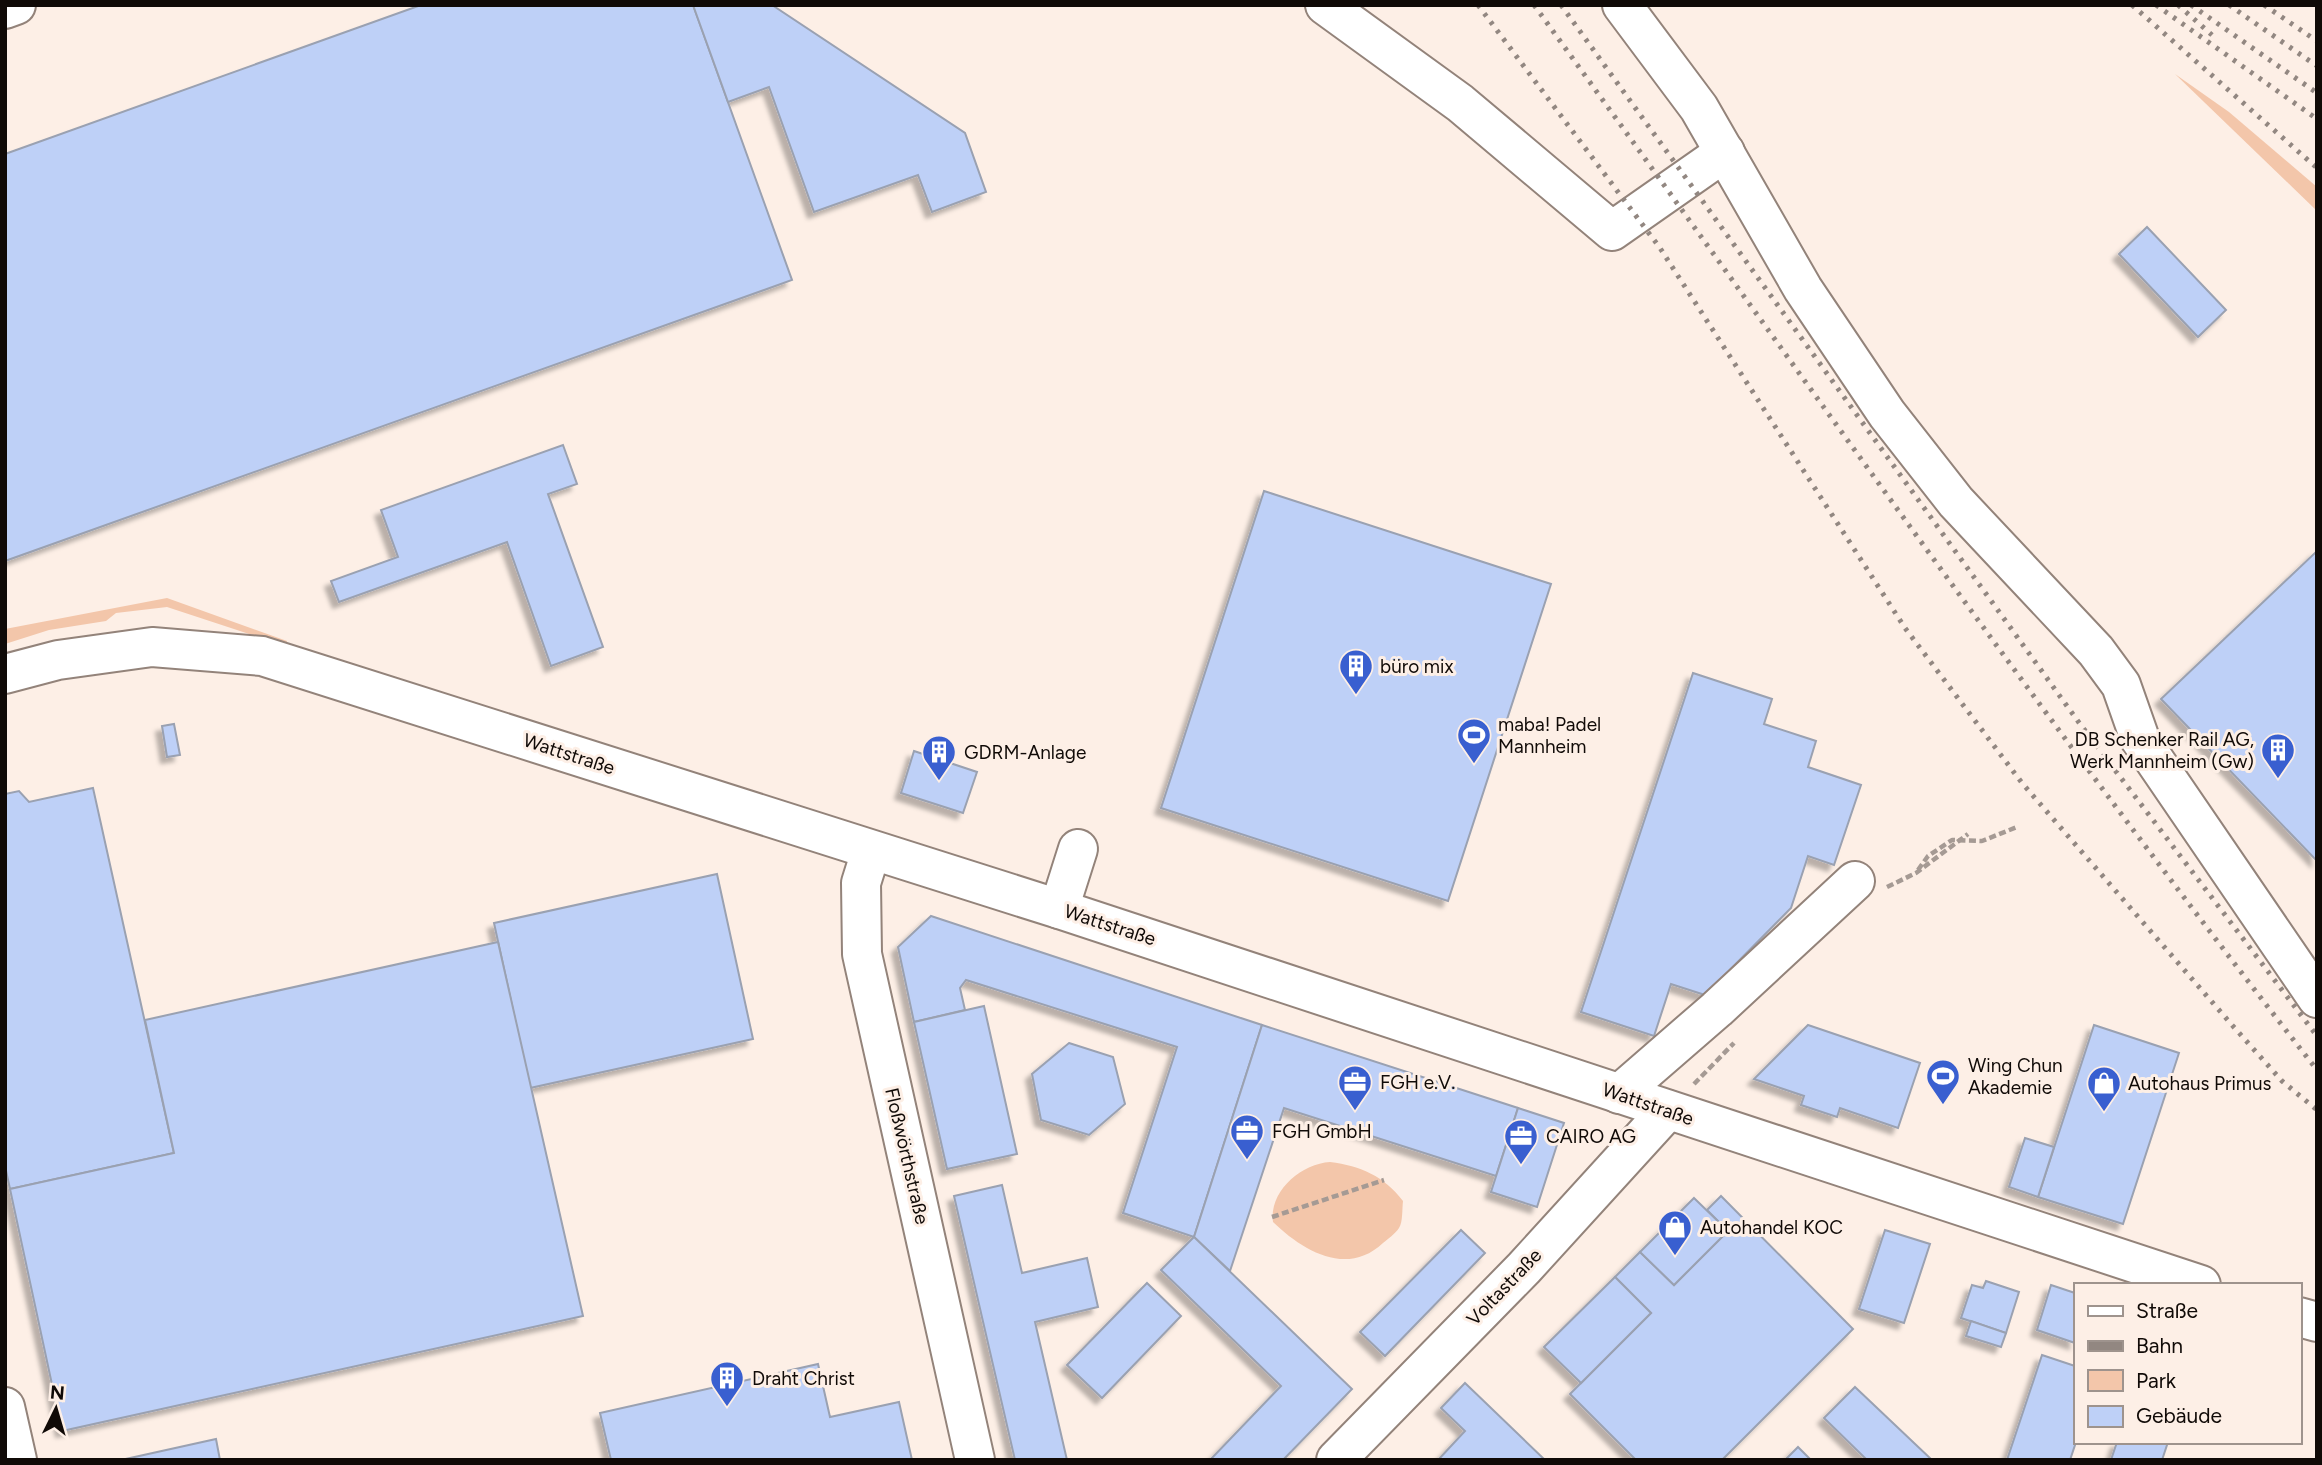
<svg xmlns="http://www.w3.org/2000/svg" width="2322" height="1465" font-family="Figtree,sans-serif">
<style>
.green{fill:#f3c6aa}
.building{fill:#bed0f7;stroke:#9aa1b1;stroke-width:2;filter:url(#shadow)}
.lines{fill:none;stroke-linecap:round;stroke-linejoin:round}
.minor-casing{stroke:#93837a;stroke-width:42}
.path{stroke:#a59a94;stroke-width:4.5;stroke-dasharray:7 3.5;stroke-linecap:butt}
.minor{stroke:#fff;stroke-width:38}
.rail{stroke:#928781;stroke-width:5;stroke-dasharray:3.5 7;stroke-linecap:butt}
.labels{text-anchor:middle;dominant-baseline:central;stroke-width:6;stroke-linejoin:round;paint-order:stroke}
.poi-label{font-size:19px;fill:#100a07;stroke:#fdefe6;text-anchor:start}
.street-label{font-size:19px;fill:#100a07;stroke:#fdefe6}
</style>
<defs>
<filter id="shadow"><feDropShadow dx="-6" dy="6" stdDeviation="2" flood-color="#0004"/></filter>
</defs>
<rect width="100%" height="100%" fill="#fdefe6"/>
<g class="green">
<path d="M2175 74 2229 112 2317 187V211Z"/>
<path d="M167 598 287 641 286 646 167 607 116 613 106 621 49 630 5 644V629Z"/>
<path d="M1330 1162C1361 1166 1384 1176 1403 1201 1402 1209 1403 1222 1399 1228 1395 1234 1388 1239 1383 1243 1347 1277 1303 1251 1273 1222 1269 1191 1301 1164 1330 1162Z"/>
</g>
<g class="building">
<path d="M421 5H693L792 280 5 561V154Z"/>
<path d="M693 5H772L965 133 986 192 932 212 918 175 814 212 769 87 728 102Z"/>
<path d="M2147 227 2226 310 2198 337 2119 254Z"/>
<path d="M563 445 577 484 548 494 603 647 551 666 507 542 339 602 331 581 398 557 381 510Z"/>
<path d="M1264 491 1551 584 1448 901 1161 808Z"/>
<path d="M2317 551V861L2161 699Z"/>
<path d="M1693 673 1772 699 1764 724 1816 741 1808 767 1861 785 1834 865 1808 856 1791 908 1705 995 1671 984 1654 1036 1581 1012Z"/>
<path d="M174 724 180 755 167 757 162 726Z"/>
<path d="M914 751 977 772 963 813 901 793Z"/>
<path d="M93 788 174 1153 10 1189 5 1166V794L19 791 29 802Z"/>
<path d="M717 874 753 1039 530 1088 494 923Z"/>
<path d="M931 916 1262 1025 1194 1237 1123 1213 1177 1047 966 980 960 988 965 1010 914 1022 898 947Z"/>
<path d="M498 942 583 1316 62 1431 10 1189 174 1153 145 1020Z"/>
<path d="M984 1006 1017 1154 947 1169 914 1022Z"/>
<path d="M1262 1025 1518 1108 1496 1176 1284 1108 1230 1271 1194 1237Z"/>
<path d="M1808 1025 1920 1063 1898 1128 1840 1108 1837 1117 1801 1105 1804 1096 1754 1079Z"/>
<path d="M2094 1025 2179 1053 2123 1224 2038 1197Z"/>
<path d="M1069 1043 1113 1057 1125 1104 1089 1135 1041 1120 1032 1074Z"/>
<path d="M1518 1108 1564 1123 1537 1207 1491 1192Z"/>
<path d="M2025 1138 2054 1147 2038 1197 2009 1187Z"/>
<path d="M1002 1185 1022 1273 1087 1258 1098 1307 1035 1322 1067 1460H1015L954 1196Z"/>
<path d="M1721 1196 1853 1329 1722 1460H1636L1570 1394 1651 1313 1615 1277 1640 1252 1674 1285 1728 1231 1707 1210Z"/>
<path d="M1694 1198 1728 1231 1674 1285 1640 1252Z"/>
<path d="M1461 1230 1485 1253 1385 1356 1360 1332Z"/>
<path d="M1885 1230 1930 1244 1904 1323 1859 1309Z"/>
<path d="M1194 1237 1352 1389 1283 1460H1210L1281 1386 1161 1270Z"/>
<path d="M1615 1277 1651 1313 1581 1383 1544 1347Z"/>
<path d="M1986 1281 2019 1292 2006 1333 1961 1318 1972 1285 1983 1288Z"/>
<path d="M1147 1283 1181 1316 1102 1398 1067 1365Z"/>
<path d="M2051 1285 2075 1293V1343L2037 1330Z"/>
<path d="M1971 1321 2006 1333 2001 1347 1966 1336Z"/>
<path d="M2042 1355 2075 1366 2076 1442 2070 1460H2007Z"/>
<path d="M818 1364 830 1417 899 1402 912 1460H611L600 1413Z"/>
<path d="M1465 1383 1545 1460H1438L1465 1431 1441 1408Z"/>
<path d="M1855 1387 1932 1460H1867L1824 1418Z"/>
<path d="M216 1439 220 1460H121Z"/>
<path d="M2117 1442H2168L2162 1460H2111Z"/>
<path d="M1798 1447 1811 1460H1785Z"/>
</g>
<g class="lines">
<g class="minor-casing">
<g id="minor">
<path d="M1325 5 1460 103 1612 231 1725 152"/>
<path d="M1622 5 1699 108 1803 289 1887 414 1956 502 2096 651 2121 685 2140 739 2317 998"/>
<path d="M5 9 16 5"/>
<path d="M5 674 58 660 152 647 262 656 1059 909 2201 1285"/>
<path d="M871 851 861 883 862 954 975 1460"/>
<path d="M1059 909 1078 849"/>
<path d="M1619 1094 1717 1009 1855 881"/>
<path d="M2299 1317 2317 1322"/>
<path d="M5 1407 17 1460"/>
<path d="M1336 1460 1524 1268 1668 1110"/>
</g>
</g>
<g class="path">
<path d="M1918 870 1928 856 1952 840 1982 841 2017 827"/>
<path d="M1887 887 1916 873 1968 834"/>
<path d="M1694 1084 1734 1043"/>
<path d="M1272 1217 1384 1180"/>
</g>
<use href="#minor" class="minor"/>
<g class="rail">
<path d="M1478 5 1660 248 1905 628 2022 783 2232 1025 2282 1081 2317 1110"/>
<path d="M1534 5C1793 362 2045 723 2317 1070"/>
<path d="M1561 5 2080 724 2317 1036"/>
<path d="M2132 5 2317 168"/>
<path d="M2156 5 2317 119"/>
<path d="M2178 5 2212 35"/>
<path d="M2191 5 2317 93"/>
<path d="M2229 5 2317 66"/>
<path d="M2264 5 2317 41"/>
</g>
</g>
<defs>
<g id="building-pin" transform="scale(1.75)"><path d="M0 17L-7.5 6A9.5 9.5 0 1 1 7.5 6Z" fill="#395fd0" stroke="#fdefe6"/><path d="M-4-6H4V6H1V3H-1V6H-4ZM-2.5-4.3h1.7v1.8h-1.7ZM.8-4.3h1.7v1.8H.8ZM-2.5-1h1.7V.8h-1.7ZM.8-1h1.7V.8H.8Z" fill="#fff"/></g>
<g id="stadium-pin" transform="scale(1.75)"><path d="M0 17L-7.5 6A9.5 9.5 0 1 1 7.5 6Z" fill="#395fd0" stroke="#fdefe6"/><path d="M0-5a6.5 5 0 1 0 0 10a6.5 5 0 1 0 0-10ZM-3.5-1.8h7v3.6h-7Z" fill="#fff"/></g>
<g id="office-pin" transform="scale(1.75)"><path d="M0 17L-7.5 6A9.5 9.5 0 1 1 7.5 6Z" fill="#395fd0" stroke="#fdefe6"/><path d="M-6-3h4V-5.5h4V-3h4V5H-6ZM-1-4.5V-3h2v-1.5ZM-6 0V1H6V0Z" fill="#fff"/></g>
<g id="shop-pin" transform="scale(1.75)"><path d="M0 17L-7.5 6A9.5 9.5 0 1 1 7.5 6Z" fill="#395fd0" stroke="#fdefe6"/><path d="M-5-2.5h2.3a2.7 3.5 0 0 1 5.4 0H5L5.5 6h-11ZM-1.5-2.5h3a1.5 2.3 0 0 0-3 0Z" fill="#fff"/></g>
</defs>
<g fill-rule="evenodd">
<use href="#building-pin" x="1356" y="666"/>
<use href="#stadium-pin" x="1474" y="735"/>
<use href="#building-pin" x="2278" y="750"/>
<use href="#building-pin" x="939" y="752"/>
<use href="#stadium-pin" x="1943" y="1076"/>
<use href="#office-pin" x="1355" y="1082"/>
<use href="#shop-pin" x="2104" y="1083"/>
<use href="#office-pin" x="1247" y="1131"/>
<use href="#office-pin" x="1521" y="1136"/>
<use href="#shop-pin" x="1675" y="1227"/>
<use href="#building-pin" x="727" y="1378"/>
</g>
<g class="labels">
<g class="poi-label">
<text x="1380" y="666">büro mix</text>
<text x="1498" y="724">maba! Padel<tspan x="1498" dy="22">Mannheim</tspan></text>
<text x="2254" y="739" text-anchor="end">DB Schenker Rail AG,<tspan x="2254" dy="22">Werk Mannheim (Gw)</tspan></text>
<text x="964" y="752">GDRM-Anlage</text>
<text x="1968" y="1065">Wing Chun<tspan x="1968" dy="22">Akademie</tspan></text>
<text x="1380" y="1082">FGH e.V.</text>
<text x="2128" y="1083">Autohaus Primus</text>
<text x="1272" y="1131">FGH GmbH</text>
<text x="1546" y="1136">CAIRO AG</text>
<text x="1700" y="1227">Autohandel KOC</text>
<text x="752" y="1378">Draht Christ</text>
</g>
<g class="street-label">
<text transform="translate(569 754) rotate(18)">Wattstraße</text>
<text transform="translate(1110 925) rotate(18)">Wattstraße</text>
<text transform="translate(1648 1104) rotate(19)">Wattstraße</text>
<text transform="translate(907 1156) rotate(77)">Floßwörthstraße</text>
<text transform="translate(1504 1287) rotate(-46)">Voltastraße</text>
</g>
</g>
<rect width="2322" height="1465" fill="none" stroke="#100a07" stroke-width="14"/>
<rect x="2074" y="1283" width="228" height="161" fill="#fdefe6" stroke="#9e938d" stroke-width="2"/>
<rect x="2088" y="1306" width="35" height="10" fill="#ffffff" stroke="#9e938d" stroke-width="2"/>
<text x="2136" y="1318" font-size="21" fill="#100a07">Straße</text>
<rect x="2088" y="1341" width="35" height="10" fill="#928781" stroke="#9e938d" stroke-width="2"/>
<text x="2136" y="1353" font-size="21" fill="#100a07">Bahn</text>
<rect x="2088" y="1370" width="35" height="21" fill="#f3c6aa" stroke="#9e938d" stroke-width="2"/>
<text x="2136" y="1388" font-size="21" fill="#100a07">Park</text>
<rect x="2088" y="1406" width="35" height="21" fill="#bed0f7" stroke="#9e938d" stroke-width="2"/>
<text x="2136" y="1423" font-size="21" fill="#100a07">Gebäude</text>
<g transform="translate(56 1409) rotate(5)" stroke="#fdefe6" stroke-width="5" paint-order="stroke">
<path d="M0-5L12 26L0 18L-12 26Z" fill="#100a07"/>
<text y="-10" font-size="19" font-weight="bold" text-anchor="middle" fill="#100a07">N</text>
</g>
</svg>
